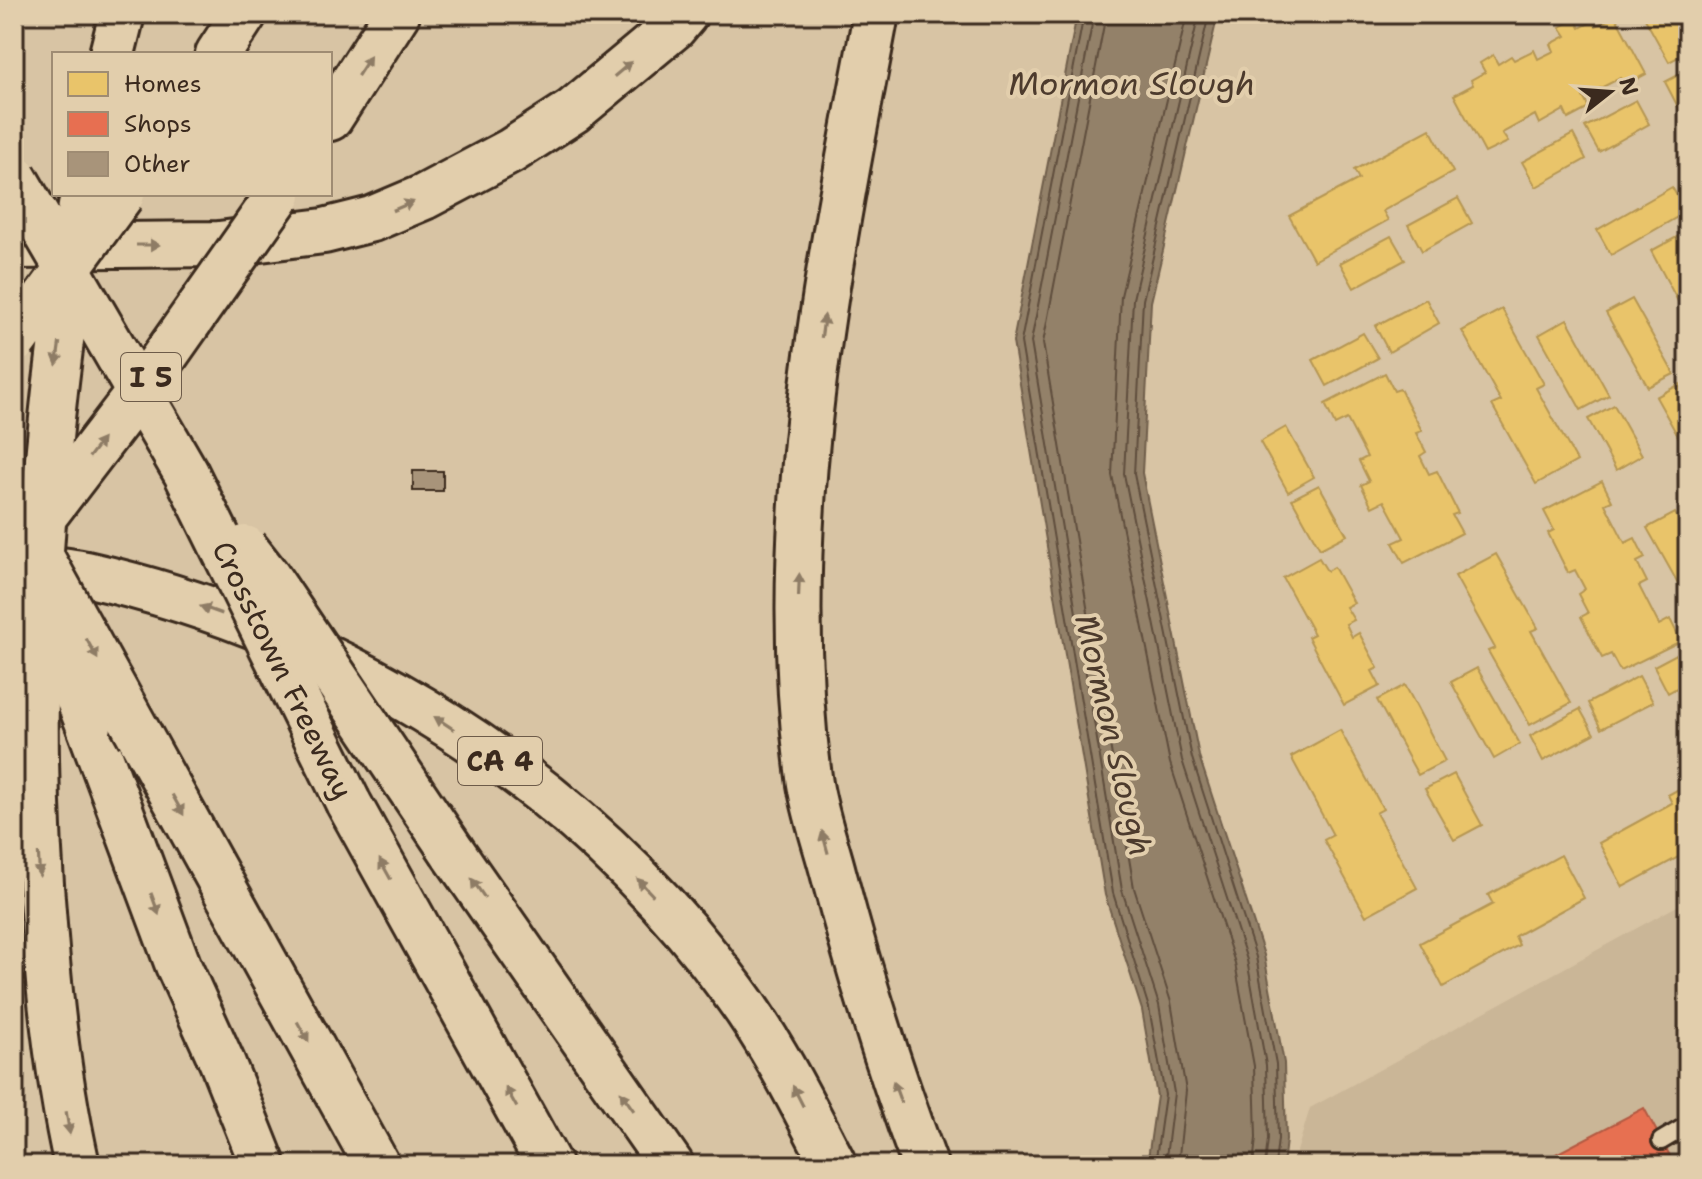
<svg xmlns="http://www.w3.org/2000/svg" width="1702" height="1179" font-family="'Shantell Sans',sans-serif">
<style>
.built{fill:#cab697}
.water{fill:#938169;stroke:#705e4b;stroke-width:2}
.homes{fill:#e9c46a;stroke:#b59653;stroke-width:2}
.shops{fill:#e76f51;stroke:#b35a42;stroke-width:2}
.lines{fill:none;stroke-linecap:round;stroke-linejoin:round}
.shore{stroke:#5e4d3c;stroke-width:2}
.building{fill:#a8947a;stroke:#3b2a1e;stroke-width:2}
.lane-casing{stroke:#3b2a1e;stroke-width:22}
.highway-casing{stroke:#3b2a1e;stroke-width:50}
.lane{stroke:#e2ceac;stroke-width:16}
.highway{stroke:#e2ceac;stroke-width:44}
.highway-bridge-casing{stroke:#3b2a1e;stroke-width:50;stroke-linecap:butt}
.highway-bridge{stroke:#e2ceac;stroke-width:44}
.oneway{fill:#8e7c65}
.labels{text-anchor:middle;dominant-baseline:central;stroke-width:8;stroke-linejoin:round;paint-order:stroke}
.shield{fill:#e2ceac;stroke:#6d5b49;stroke-width:2}
.shield-label{font-size:28px;font-weight:bold;fill:#3b2a1e}
.street-label{font-size:30px;fill:#3b2a1e;stroke:#e2ceac}
.water-label{font-size:32px;font-style:italic;fill:#4d3b2d;stroke:#e2ceac}
</style>
<rect width="100%" height="100%" fill="#d8c4a4"/>
<filter id="ink" filterUnits="userSpaceOnUse"><feTurbulence type="fractalNoise" baseFrequency=".0125" numOctaves="2"/><feDisplacementMap in="SourceGraphic" scale="16" xChannelSelector="R" yChannelSelector="G"/><feConvolveMatrix kernelMatrix="1 2 1 2 8 2 1 2 1" color-interpolation-filters="sRGB"/></filter>
<g filter="url(#ink)">
<path class="built" d="M1688 900V1165H1293L1310 1108Z"/>
<path class="water" d="M1077 14H1218L1151 302 1142 473 1199 756 1264 955 1284 1063 1286 1140 1283 1165H1147L1157 1096 1142 1010 1105 895 1013 342Z"/>
<g class="homes">
<path d="M1654 14H1688V52L1669 62 1645 19Z"/>
<path d="M1615 16 1646 74 1624 86 1620 78 1583 97 1589 108 1568 119 1564 110 1539 124 1535 115 1502 133 1508 142 1485 153 1454 95 1473 85 1471 80 1485 72 1480 63 1493 55 1498 64 1511 56 1514 60 1534 50 1538 59 1554 51 1551 44 1566 36 1560 27 1575 19 1580 28 1593 21 1596 26Z"/>
<path d="M1688 70V104L1679 109 1665 82Z"/>
<path d="M1636 100 1649 124 1599 152 1585 127Z"/>
<path d="M1430 129 1453 172 1383 211 1388 220 1314 261 1289 216 1359 179 1354 170Z"/>
<path d="M1573 134 1586 159 1536 187 1522 162Z"/>
<path d="M1672 187 1686 212 1611 255 1597 230Z"/>
<path d="M1458 198 1472 223 1422 251 1408 225Z"/>
<path d="M1688 231V320L1651 251Z"/>
<path d="M1391 236 1405 260 1354 288 1340 263Z"/>
<path d="M1426 299 1439 323 1389 352 1375 326Z"/>
<path d="M1632 299 1674 374 1648 387 1606 313Z"/>
<path d="M1502 309 1544 384 1536 388 1577 461 1536 484 1492 405 1501 401 1462 331Z"/>
<path d="M1567 319 1609 395 1581 410 1539 335Z"/>
<path d="M1363 333 1378 358 1327 386 1313 360Z"/>
<path d="M1385 373 1394 391 1400 389 1422 431 1416 433 1426 452 1420 456 1429 474 1437 471 1458 513 1452 515 1462 533 1404 563 1393 543 1404 538 1384 501 1372 507 1361 485 1369 481 1359 461 1367 457 1347 419 1335 425 1325 404Z"/>
<path d="M1680 384 1688 398V445L1684 447 1656 397Z"/>
<path d="M1614 405 1642 455 1616 470 1588 419Z"/>
<path d="M1286 427 1314 477 1288 492 1260 442Z"/>
<path d="M1602 481 1612 501 1605 504 1625 543 1635 538 1645 558 1637 562 1647 582 1639 586 1659 625 1670 619 1681 641 1620 671 1611 654 1602 658 1581 617 1588 613 1578 594 1585 589 1575 570 1568 573 1548 533 1554 530 1544 511Z"/>
<path d="M1319 485 1347 535 1320 549 1292 499Z"/>
<path d="M1675 513 1688 537V601L1647 528Z"/>
<path d="M1496 554 1538 628 1531 631 1571 703 1530 725 1488 651 1495 648 1455 576Z"/>
<path d="M1319 558 1327 571 1334 567 1354 603 1346 607 1354 620 1346 624 1352 637 1359 633 1378 668 1372 671 1380 686 1344 705 1308 637 1314 634 1283 578Z"/>
<path d="M1688 648V682L1668 693 1654 666Z"/>
<path d="M1477 668 1520 744 1494 759 1451 682Z"/>
<path d="M1639 676 1653 702 1601 729 1588 703Z"/>
<path d="M1405 685 1445 761 1418 775 1377 700Z"/>
<path d="M1580 709 1594 734 1543 761 1530 736Z"/>
<path d="M1340 730 1383 809 1376 813 1417 888 1366 916 1324 840 1333 835 1291 757Z"/>
<path d="M1454 774 1482 825 1454 840 1425 789Z"/>
<path d="M1688 784V852L1623 887 1599 843 1672 803 1668 795Z"/>
<path d="M1561 855 1584 898 1515 936 1519 945 1443 987 1420 943 1493 904 1488 895Z"/>
</g>
<path class="shops" d="M1644 1108 1675 1165H1562L1556 1154Z"/>
<g class="lines">
<g class="shore">
<path d="M1084 14 1021 342 1113 893 1149 1008 1165 1095 1155 1165"/>
<path d="M1094 14 1031 342 1122 890 1159 1005 1174 1093 1165 1165"/>
<path d="M1106 14 1043 343 1134 888 1171 1002 1186 1091 1178 1165"/>
<path d="M1187 14 1121 296 1112 475 1170 763 1235 963 1254 1066 1256 1138 1253 1165"/>
<path d="M1199 14 1133 299 1124 474 1182 760 1247 960 1266 1065 1268 1139 1265 1165"/>
<path d="M1209 14 1143 300 1134 474 1192 758 1256 957 1276 1064 1278 1139 1275 1165"/>
</g>
</g>
<rect class="building" x="413" y="471" width="30" height="20"/>
<g class="lines">
<g class="lane-casing">
<path id="lane" d="M1661 1141 1688 1125"/>
</g>
<g class="highway-casing">
<g id="highway">
<path d="M876 14C829 263 775 523 809 777 813 810 826 844 834 876 860 975 889 1069 925 1165"/>
<path d="M112 54 122 14"/>
<path d="M218 54 244 14"/>
<path d="M330 118 397 14"/>
<path d="M14 246 219 244 324 231 372 219 424 197 511 151 573 111 674 27 685 14"/>
<path d="M14 565C38 568 63 569 86 574 341 632 580 779 734 992 774 1046 803 1105 834 1165"/>
<path d="M89 726 178 965 222 1062 263 1165"/>
<path d="M140 736 377 1165"/>
<path d="M348 802 549 1165"/>
<path d="M452 851 671 1165"/>
</g>
</g>
<use href="#lane" class="lane"/>
<use href="#highway" class="highway"/>
<g class="highway-bridge-casing">
<g id="highway-bridge">
<path d="M14 177 186 473 348 802"/>
<path d="M14 341 122 194"/>
<path d="M38 524 146 383 279 194"/>
<path d="M245 548 267 576 452 851"/>
<path d="M40 555 140 736"/>
<path d="M45 613 89 726"/>
<path d="M77 1165C60 1090 51 1013 45 937 23 688 41 440 83 194"/>
</g>
</g>
<use href="#highway-bridge" class="highway-bridge"/>
</g>
<defs><path id="oneway-solid" d="M-6-.8H1V-3.2L6.5 0L1 3.2V.8H-6Z" transform="scale(2)"/></defs>
<g class="oneway">
<use href="#oneway-solid" transform="translate(364 66) rotate(-57)"/>
<use href="#oneway-solid" transform="translate(623 69) rotate(-40)"/>
<use href="#oneway-solid" transform="translate(403 206) rotate(-23)"/>
<use href="#oneway-solid" transform="translate(148 245)"/>
<use href="#oneway-solid" transform="translate(823 326) rotate(-82)"/>
<use href="#oneway-solid" transform="translate(58 354) rotate(98)"/>
<use href="#oneway-solid" transform="translate(96 448) rotate(-53)"/>
<use href="#oneway-solid" transform="translate(799 585) rotate(-88)"/>
<use href="#oneway-solid" transform="translate(211 610) rotate(-161)"/>
<use href="#oneway-solid" transform="translate(92 649) rotate(61)"/>
<use href="#oneway-solid" transform="translate(444 723) rotate(-147)"/>
<use href="#oneway-solid" transform="translate(178 805) rotate(61)"/>
<use href="#oneway-solid" transform="translate(825 842) rotate(-105)"/>
<use href="#oneway-solid" transform="translate(39 865) rotate(87)"/>
<use href="#oneway-solid" transform="translate(385 869) rotate(-119)"/>
<use href="#oneway-solid" transform="translate(645 887) rotate(-133)"/>
<use href="#oneway-solid" transform="translate(478 888) rotate(-125)"/>
<use href="#oneway-solid" transform="translate(155 904) rotate(70)"/>
<use href="#oneway-solid" transform="translate(303 1032) rotate(61)"/>
<use href="#oneway-solid" transform="translate(897 1092) rotate(-110)"/>
<use href="#oneway-solid" transform="translate(798 1096) rotate(-117)"/>
<use href="#oneway-solid" transform="translate(511 1097) rotate(-119)"/>
<use href="#oneway-solid" transform="translate(627 1101) rotate(-125)"/>
<use href="#oneway-solid" transform="translate(68 1123) rotate(81)"/>
</g>
</g>
<g class="labels">
<g class="shield">
<rect x="121" y="353" width="60" height="48" rx="6"/>
<rect x="458" y="737" width="84" height="48" rx="6"/>
</g>
<g class="shield-label">
<text x="151" y="377">I 5</text>
<text x="500" y="761">CA 4</text>
</g>
<g class="street-label">
<text transform="translate(283 670) rotate(64)">Crosstown Freeway</text>
</g>
<g class="water-label">
<text x="1132" y="83">Mormon Slough</text>
<text transform="translate(1114 735) rotate(77)">Mormon Slough</text>
</g>
</g>
<rect width="1702" height="1179" fill="none" stroke="#e2ceac" stroke-width="48"/>
<rect x="24" y="24" width="1654" height="1131" fill="none" stroke="#3b2a1e" stroke-width="3" filter="url(#ink)"/>
<rect x="52" y="52" width="280" height="144" fill="#e2ceac" stroke="#9f8c73" stroke-width="2"/>
<rect x="68" y="72" width="40" height="24" fill="#e9c46a" stroke="#9f8c73" stroke-width="2"/>
<text x="124" y="92" font-size="24" fill="#3b2a1e">Homes</text>
<rect x="68" y="112" width="40" height="24" fill="#e76f51" stroke="#9f8c73" stroke-width="2"/>
<text x="124" y="132" font-size="24" fill="#3b2a1e">Shops</text>
<rect x="68" y="152" width="40" height="24" fill="#a8947a" stroke="#9f8c73" stroke-width="2"/>
<text x="124" y="172" font-size="24" fill="#3b2a1e">Other</text>
<g transform="translate(1610 92) rotate(73)" stroke="#e2ceac" stroke-width="6" paint-order="stroke">
<path d="M0-6L14 30L0 20L-14 30Z" fill="#3b2a1e"/>
<text y="-12" font-size="22" font-weight="bold" text-anchor="middle" fill="#3b2a1e">N</text>
</g>
</svg>
